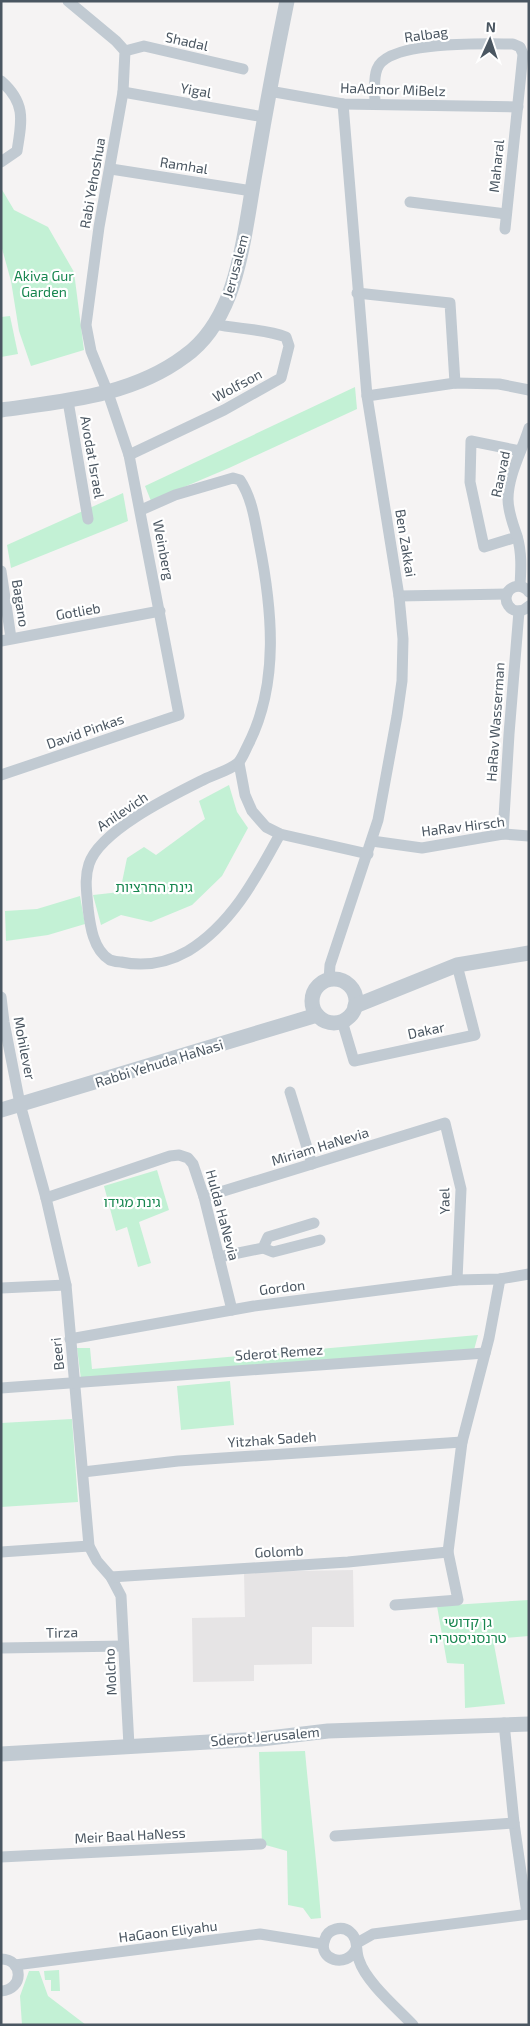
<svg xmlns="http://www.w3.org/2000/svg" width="530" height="2026" font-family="'Exo 2','Noto Sans Hebrew',sans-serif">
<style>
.education{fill:#e6e4e5}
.green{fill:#c3f1d5}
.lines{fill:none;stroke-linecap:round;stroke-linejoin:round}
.minor{stroke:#c1cad2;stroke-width:11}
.tertiary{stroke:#c1cad2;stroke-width:15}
.labels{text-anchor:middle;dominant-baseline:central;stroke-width:4.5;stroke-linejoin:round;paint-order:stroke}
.street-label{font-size:14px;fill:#4a5661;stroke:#fff}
.park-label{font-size:14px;fill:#17864f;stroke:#fff}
</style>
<rect width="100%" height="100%" fill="#f5f3f3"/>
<path class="education" d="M353 1570 354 1627H312V1664L254 1665V1681L193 1682 192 1618 245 1617 244 1572Z"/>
<g class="green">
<path d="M1 188 14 210 48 227 74 272 84 350 31 366 19 331 11 281 1 245Z"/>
<path d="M10 316 18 354 1 357V317Z"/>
<path d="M355 387 357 409 229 468 151 501 145 486Z"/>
<path d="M123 493 128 521 11 568 7 545Z"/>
<path d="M229 785 237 812 248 828 222 876 192 905 151 922 121 915 101 925 93 895 120 892 127 858 144 847 156 855 205 819 199 801Z"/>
<path d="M80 896 85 924 48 935 6 941 5 911 37 909Z"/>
<path d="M157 1170 169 1210 139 1222 151 1263 138 1267 127 1227 116 1231 104 1186Z"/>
<path d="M478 1335 474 1350 81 1379 77 1348H90L92 1369Z"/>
<path d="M230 1381 234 1425 181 1430 177 1386Z"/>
<path d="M72 1419 78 1502 1 1507V1423Z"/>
<path d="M529 1600V1636L493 1639 505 1704 465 1708 464 1664 447 1663 437 1606Z"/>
<path d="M305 1751C310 1807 317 1862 321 1918L311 1919 303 1908 288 1905 287 1851 262 1844 259 1752Z"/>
<path d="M59 1970 60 1991H51V1980H45L44 1971Z"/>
<path d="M29 1971H39L48 1996 86 2025H22L20 1996Z"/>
</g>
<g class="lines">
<g class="minor">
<path d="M125 51 144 46 243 69"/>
<path d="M1 81C26 103 22 120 17 151L1 162"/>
<path d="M269 91 343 104 518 107"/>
<path d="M123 92 264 117"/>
<path d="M375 104C375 94 373 79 377 69 387 40 486 44 513 44L520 47 523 54 505 229"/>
<path d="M111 169 252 191"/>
<path d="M410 202 506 214"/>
<path d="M357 293 450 303 455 383"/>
<path d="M367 396 455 383 499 384 529 390"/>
<path d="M68 401 88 519"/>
<path d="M129 455 224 410 281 378 289 346 286 337C266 329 236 329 214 324"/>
<path d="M141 510 175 495 233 478 240 480C252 498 255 521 259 542 272 608 280 683 248 745 245 751 242 759 238 763 230 770 215 774 205 779 173 795 100 830 89 864 84 879 87 893 88 908 90 925 93 950 110 960 113 961 118 962 121 962 145 967 167 963 188 951 232 924 256 878 280 834"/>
<path d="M517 537 484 547 470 482 471 441 520 451"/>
<path d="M1 571 11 638"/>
<path d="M520 586C521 569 522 553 517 536 513 524 508 512 508 499 508 475 522 451 529 428"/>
<path d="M529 592C525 587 520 585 514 587 496 595 512 622 529 606"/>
<path d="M399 596 507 594"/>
<path d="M1 641 160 611"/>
<path d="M239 763 245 795 252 811 266 827 280 834 368 854"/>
<path d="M1 775 179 715 129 455 108 393 91 351 86 325 99 227 123 92 125 51 116 41 68 1"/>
<path d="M503 834 509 734 519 611"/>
<path d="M372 841 422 848 503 834 529 836"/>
<path d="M329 980 330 965 378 820 397 716 402 681 403 639 399 596 367 396 343 104"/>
<path d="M1 997 4 1022 20 1104 46 1198 66 1285 89 1546 97 1561 111 1577 121 1596 129 1746"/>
<path d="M342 1021 354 1061 475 1035 457 965"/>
<path d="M290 1092 312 1164"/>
<path d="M204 1197 445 1123 461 1189 457 1280"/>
<path d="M46 1198 170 1156 179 1155 188 1158 193 1164 204 1197 232 1310"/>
<path d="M263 1248 273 1252 320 1240"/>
<path d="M219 1257 263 1248 268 1237 314 1223"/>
<path d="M1 1288 66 1285"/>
<path d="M70 1339 254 1306 457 1280 500 1279 529 1274"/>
<path d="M1 1388 485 1353"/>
<path d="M83 1472 178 1461 462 1442"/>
<path d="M1 1552 89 1546"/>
<path d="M111 1577 348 1562 448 1552"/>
<path d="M395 1605 458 1600 448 1552 462 1442 489 1338 500 1279"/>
<path d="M1 1648 123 1646"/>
<path d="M504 1723 514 1823 527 1914"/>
<path d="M335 1836 514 1823"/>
<path d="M1 1857 261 1844"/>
<path d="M357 1943 373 1934 529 1914"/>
<path d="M356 1949C347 1969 316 1960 325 1939 328 1929 342 1925 350 1932 359 1939 355 1950 359 1960 366 1982 397 2008 413 2025"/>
<path d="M1 1959C24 1959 24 1990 1 1991"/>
<path d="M15 1965 260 1934 323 1944"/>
</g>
<g class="tertiary">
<path d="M1 410C64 401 132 396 185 356 205 342 220 318 229 295 244 255 249 204 257 162 266 108 276 55 287 1"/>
<circle cx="334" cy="1001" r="22"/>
<path d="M355 1006 457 965 529 953"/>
<path d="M1 1110 317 1015"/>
<path d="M1 1754 261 1739 328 1731 529 1724"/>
</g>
</g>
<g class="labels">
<g class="street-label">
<text transform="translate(426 34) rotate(-8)">Ralbag</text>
<text transform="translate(187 41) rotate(13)">Shadal</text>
<text transform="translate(393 89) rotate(2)">HaAdmor MiBelz</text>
<text transform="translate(196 90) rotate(10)">Yigal</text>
<text transform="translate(184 165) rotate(9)">Ramhal</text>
<text transform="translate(496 166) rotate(-84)">Maharal</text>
<text transform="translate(92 183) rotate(-80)">Rabi Yehoshua</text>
<text transform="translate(235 266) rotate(-75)">Jerusalem</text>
<text transform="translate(237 385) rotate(-28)">Wolfson</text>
<text transform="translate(93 457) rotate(80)">Avodat Israel</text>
<text transform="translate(500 474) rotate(-78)">Raavad</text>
<text transform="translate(406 543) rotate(81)">Ben Zakkai</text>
<text transform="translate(164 550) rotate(79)">Weinberg</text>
<text transform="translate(21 603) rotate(81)">Bagano</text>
<text transform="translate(78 611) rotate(-10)">Gotlieb</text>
<text transform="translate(495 722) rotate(-86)">HaRav Wasserman</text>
<text transform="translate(85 731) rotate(-19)">David Pinkas</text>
<text transform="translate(122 811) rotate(-34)">Anilevich</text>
<text transform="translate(463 826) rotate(-7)">HaRav Hirsch</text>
<text transform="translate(426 1030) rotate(-12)">Dakar</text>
<text transform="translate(25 1048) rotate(79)">Mohilever</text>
<text transform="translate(159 1063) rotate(-17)">Rabbi Yehuda HaNasi</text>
<text transform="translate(320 1146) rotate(-17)">Miriam HaNevia</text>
<text transform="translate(444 1201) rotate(-91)">Yael</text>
<text transform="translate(223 1215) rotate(75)">Hulda HaNevia</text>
<text transform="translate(282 1287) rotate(-7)">Gordon</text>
<text transform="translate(279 1352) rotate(-4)">Sderot Remez</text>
<text transform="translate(57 1354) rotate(-96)">Beeri</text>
<text transform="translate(272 1439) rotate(-4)">Yitzhak Sadeh</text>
<text transform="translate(279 1551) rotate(-3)">Golomb</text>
<text transform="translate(62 1632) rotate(-1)">Tirza</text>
<text transform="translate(110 1672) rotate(-93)">Molcho</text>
<text transform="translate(265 1736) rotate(-5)">Sderot Jerusalem</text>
<text transform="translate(130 1835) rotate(-3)">Meir Baal HaNess</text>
<text transform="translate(168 1931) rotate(-7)">HaGaon Eliyahu</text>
</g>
<g class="park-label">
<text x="44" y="275">Akiva Gur<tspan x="44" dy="16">Garden</tspan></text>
<text x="154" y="886">גינת החרציות</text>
<text x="132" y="1201">גינת מגידו</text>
<text x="468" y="1621">גן קדושי<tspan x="468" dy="16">טרנסניסטריה</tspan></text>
</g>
</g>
<rect width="530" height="2026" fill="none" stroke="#4a5661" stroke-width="5"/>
<g transform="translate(490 40) rotate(3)" stroke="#ffffff" stroke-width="4" paint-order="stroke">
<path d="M0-4L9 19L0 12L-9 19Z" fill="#4a5661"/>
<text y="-8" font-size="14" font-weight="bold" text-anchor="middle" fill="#4a5661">N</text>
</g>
</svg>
